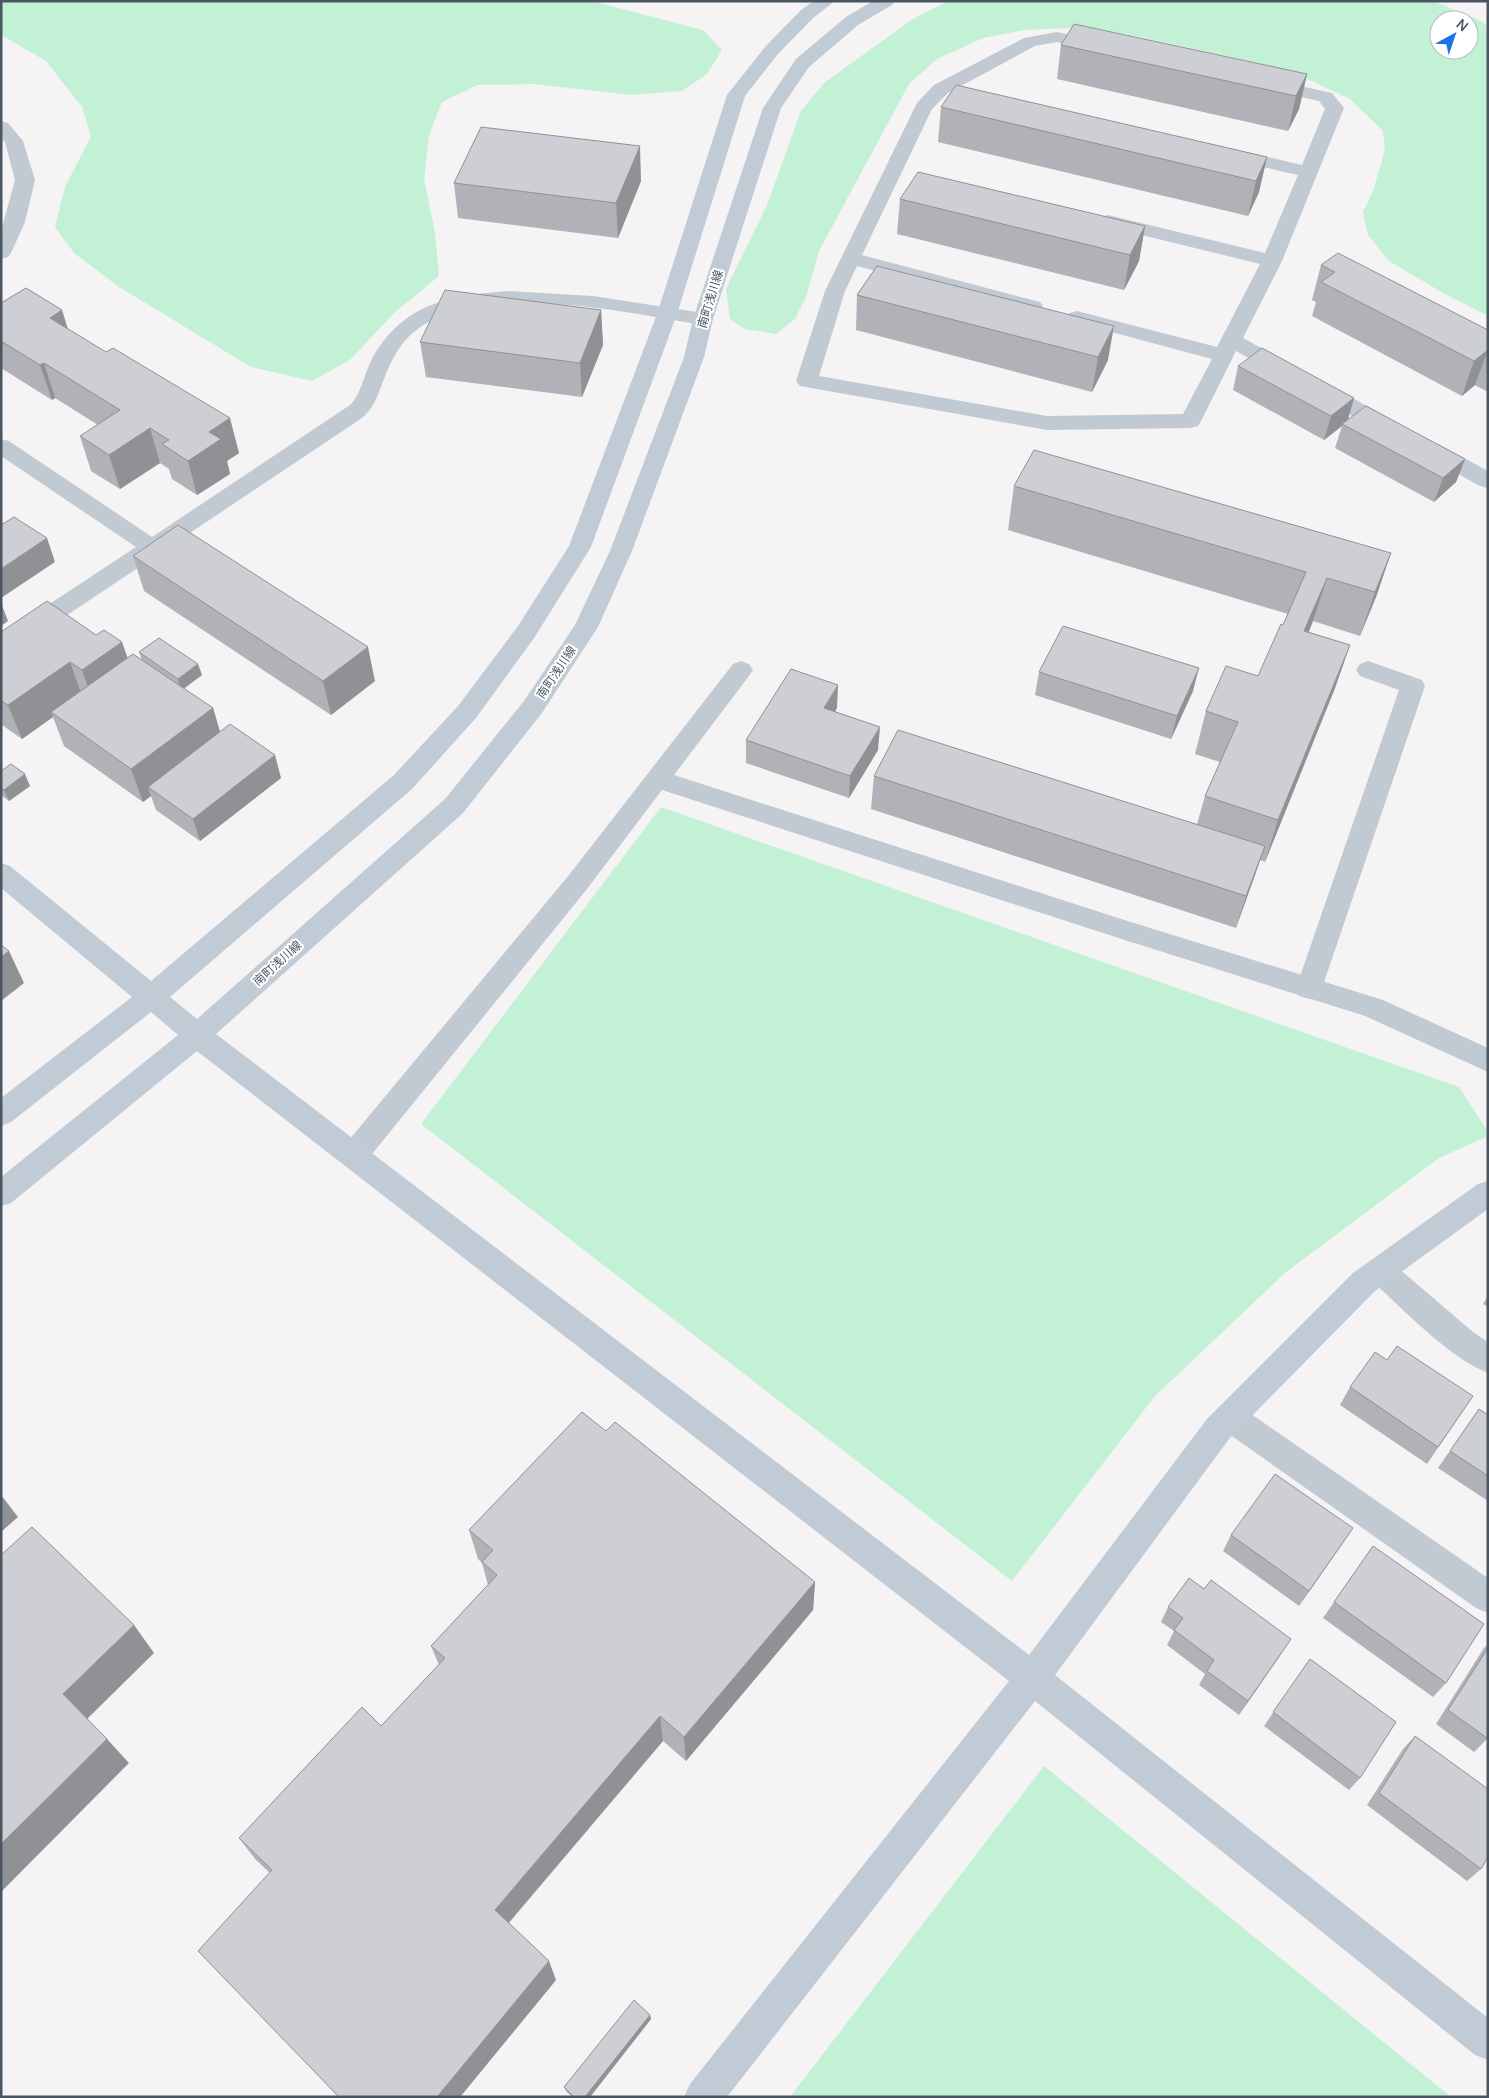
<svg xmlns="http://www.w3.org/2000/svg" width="1489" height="2098" font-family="Manrope,'Noto Sans JP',sans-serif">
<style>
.green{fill:#c3f1d5;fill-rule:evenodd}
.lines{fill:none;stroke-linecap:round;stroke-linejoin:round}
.lane{fill:#c1cad2;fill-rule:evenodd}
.street{fill:#c1cad2;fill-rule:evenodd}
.secondary{fill:#c1cbd6;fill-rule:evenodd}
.wall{fill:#b0b2b7}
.shaded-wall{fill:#909195}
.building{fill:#cdcfd5;stroke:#909195}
.labels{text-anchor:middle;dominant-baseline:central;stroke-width:4;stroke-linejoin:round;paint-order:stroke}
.street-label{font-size:12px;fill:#4a5661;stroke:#fff}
</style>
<rect width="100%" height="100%" fill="#f5f3f3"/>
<g class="green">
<path d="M1 1H591L703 30 722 50 707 74 682 91 632 95 533 84 478 85 442 102 429 135 424 179 435 233 439 276 394 313 350 360 312 381 251 367 119 287 74 253 55 227 65 187 91 136 82 107 46 61 1 35Z"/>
<path d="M948 1H1432L1475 18 1488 26V316L1443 293 1389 261 1368 235 1363 212 1373 191 1385 150 1383 131 1350 99 1307 79 1254 62 1126 34 1069 28 1024 30 983 38 937 59 909 84 819 251 806 297 795 319 776 334 745 329 730 319 726 289 767 205 801 111 824 83 860 57 913 19ZM1439 20H1469V50H1439Z"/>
<path d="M661 807 1459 1087 1488 1132V1136L1439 1158 1286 1272 1155 1396 1012 1581 421 1124Z"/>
<path d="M1044 1766 1451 2097H790Z"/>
</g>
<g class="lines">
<g class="lane">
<path d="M741 661 749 664 753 670 749 676 674 775 1143 926 1147 933 1143 940 1134 943 662 790 587 889 364 1164 354 1167 344 1164 340 1155 344 1146 569 875 733 664Z"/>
<path d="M1368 661 1422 680 1425 686 1322 988 1319 996 1309 999 1299 996 1296 988 1399 690 1360 676 1356 670 1360 664Z"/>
</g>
<g class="street">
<path d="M1057 32 1332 93 1344 108 1282 261 1243 338 1400 424 1403 429 1400 434 1392 436 1384 434 1236 351 1201 421 1198 426 1190 428 1047 430 800 386 796 381 825 291 917 103 934 85 1024 38ZM1057 42 1319 101 1325 109 1302 165 1230 148 1223 150 1220 154 1223 158 1298 175 1265 253 1108 215 1101 217 1098 221 1101 225 1260 264 1217 347 1077 311 1070 313 1067 317 1070 321 1212 359 1183 414 1047 416 819 376 845 291 857 266 1033 312 1040 310 1043 306 1040 302 862 255 932 109 948 93 1035 46Z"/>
<path d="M1 121 8 123 23 141 35 180 25 222 11 253 8 257 1 259V231L15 180 5 142 1 138Z"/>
<path d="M508 291 593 296 703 313 710 315 713 319 710 323 703 325C627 313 477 278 414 332 400 343 390 362 384 379 378 394 375 407 362 418L9 654 1 656V636L136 547 1 456V439L9 441 152 537 350 405C361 395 365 371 373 357 405 302 450 296 508 291Z"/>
<path d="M1430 442 1438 444 1488 471V488L1480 486 1422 454 1419 449 1422 444Z"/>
<path d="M1134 923 1383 1000 1488 1048V1072L1365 1016 1125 940 1121 933 1125 926Z"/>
<path d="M1380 1257 1390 1261 1473 1332 1488 1342V1373C1449 1358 1402 1308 1370 1279L1365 1270 1370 1261Z"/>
<path d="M1230 1403 1241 1407 1488 1578V1613L1476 1608 1219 1427 1215 1417 1219 1407Z"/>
</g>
<path class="secondary" d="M814 1H835L813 18 777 55 745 96 677 314 591 547 534 638 476 718 412 789 170 997 197 1019 445 799 524 701 575 625 610 551 684 357 693 319 763 108 796 59 846 17 873 1H895L892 5 858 25 809 67 781 108 713 319 704 357 632 551 598 627 542 713 463 813 216 1034 1029 1655 1207 1419 1353 1273 1478 1184 1488 1181V1209L1375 1291 1229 1439 1055 1675 1488 2018V2060L1475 2055 1035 1701 727 2097H684L690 2084 1009 1681 197 1051 11 1203 1 1206V1177L178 1035 151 1012 11 1122 1 1126V1098L132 997 1 888V863L10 866 151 981 394 775 458 706 518 626 569 546 657 314 727 95 765 47 801 10Z"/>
</g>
<g class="wall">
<path d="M1061 45 1307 74 1299 109 1288 131 1057 79Z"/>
<path d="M941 107 1267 157 1259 192 1248 216 938 142Z"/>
<path d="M641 181 618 238 458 218 454 183Z"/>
<path d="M900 199 1145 226 1139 261 1124 290 897 234Z"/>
<path d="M1321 265 1488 330V392L1475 385 1462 396 1312 316 1316 302 1312 300Z"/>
<path d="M877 266 1108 360 1092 392 856 330 857 295Z"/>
<path d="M1 303 68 329 239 453 227 461 230 474 197 495 172 479 169 469 160 463 120 489 91 471 80 436 98 425 55 398 52 400 1 368Z"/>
<path d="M601 310 603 345 582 397 426 377 420 342Z"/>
<path d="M1238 366 1354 398 1348 420 1465 459 1456 482 1434 502 1335 448 1342 426 1324 440 1233 390Z"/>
<path d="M1014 486 1391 553 1376 597 1360 636 1313 621 1309 632 1350 645 1335 688 1265 862 1260 860 1236 928 871 809 874 776 1197 824 1205 796 1220 762 1195 754 1206 711 1258 676 1288 614 1008 530Z"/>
<path d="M133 556 375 681 331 715 144 591Z"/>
<path d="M1 632 128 658 142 660 139 652 202 675 184 689 213 708 220 732 281 778 200 841 156 810 151 796 143 802 64 746 53 717 22 739 1 724Z"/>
<path d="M1039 672 1193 691 1171 739 1035 695Z"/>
<path d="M837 708 835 711 878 750 849 798 746 763V740Z"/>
<path d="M1 771 30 786 9 801 1 795Z"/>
<path d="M1488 1296V1307L1483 1304Z"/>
<path d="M1387 1360 1473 1396 1427 1464 1340 1405 1350 1387Z"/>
<path d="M1479 1409 1488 1415V1501L1438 1468Z"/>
<path d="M606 1431 815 1582 813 1610 686 1761 663 1741 509 1923 556 1980 460 2097H339L270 1873 256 1860 239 1838 381 1726 439 1665 431 1646 488 1585 482 1563 478 1559 469 1530Z"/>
<path d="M1231 1535 1342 1544 1299 1606 1223 1551Z"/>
<path d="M1373 1546 1446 1683 1433 1697 1323 1618Z"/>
<path d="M1168 1607 1281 1654 1239 1715 1199 1685 1205 1674 1167 1645 1174 1631 1161 1622Z"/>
<path d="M1488 1644V1738L1474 1752 1436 1724 1484 1648Z"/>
<path d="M1310 1659 1360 1778 1349 1790 1264 1726Z"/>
<path d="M1415 1736 1481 1869 1467 1881 1367 1805 1403 1749Z"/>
<path d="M650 2015 651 2019 590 2097H572L566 2091 564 2087Z"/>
</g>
<g class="shaded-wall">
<path d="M1307 74 1299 109 1288 131 1296 96Z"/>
<path d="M640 146 641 181 618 238 616 203Z"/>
<path d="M1267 157 1259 192 1248 216 1256 181Z"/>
<path d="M1145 226 1139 261 1124 290 1130 255Z"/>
<path d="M62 310 73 345 50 318Z"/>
<path d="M601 310 603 345 582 397 580 363Z"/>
<path d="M1114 326 1108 360 1092 392 1098 357Z"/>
<path d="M1488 350 1475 385 1462 396 1474 361Z"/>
<path d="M44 363 55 398 52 400 40 365Z"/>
<path d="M1354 398 1347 422 1342 424V426L1324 440 1331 416Z"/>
<path d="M230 418 239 453 227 461 230 474 197 495 188 461 209 432Z"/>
<path d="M150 428 160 463 120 489 109 455Z"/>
<path d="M1465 459 1456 482 1434 502 1443 478Z"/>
<path d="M47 538 55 562 1 598V569Z"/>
<path d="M1391 553 1376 597 1360 636 1375 592Z"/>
<path d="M1327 578 1313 621 1291 674 1304 631Z"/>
<path d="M1 603 8 621 1 626Z"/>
<path d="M122 642 134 676 94 704 82 670Z"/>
<path d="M1350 645 1335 688 1265 862 1278 820Z"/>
<path d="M368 647 375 681 331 715 323 681Z"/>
<path d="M70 662 82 696 51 712 53 717 22 739 8 705Z"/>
<path d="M198 664 202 675 181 690 178 679Z"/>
<path d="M1199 668 1193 691 1171 739 1177 716Z"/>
<path d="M838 685 837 708 823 731 824 708Z"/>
<path d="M213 708 223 742 148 787 151 796 143 802 131 769Z"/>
<path d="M880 727 878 750 849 798 850 776Z"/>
<path d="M275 755 281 778 200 841 193 819Z"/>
<path d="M25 774 30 786 9 801 4 790Z"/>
<path d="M1265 846 1254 878 1236 928 1246 896Z"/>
<path d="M9 951 24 983 1 1001V957Z"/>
<path d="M1 1495 18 1517 1 1532Z"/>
<path d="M1353 1528 1342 1544 1299 1606 1309 1591Z"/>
<path d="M815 1582 813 1610 686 1761 684 1737Z"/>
<path d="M134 1625 154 1653 86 1720 63 1694Z"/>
<path d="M1291 1639 1281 1654 1239 1715 1248 1701Z"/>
<path d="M660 1716 663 1741 503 1929 495 1910Z"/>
<path d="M107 1739 129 1763 1 1892V1844Z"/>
<path d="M549 1961 556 1980 460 2097H437Z"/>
<path d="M650 2015 651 2019 590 2097H585Z"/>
</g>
<g class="building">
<path d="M1074 24 1307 74 1296 96 1061 45Z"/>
<path d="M956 85 1267 157 1256 181 941 107Z"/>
<path d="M481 127 640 146 616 203 454 183Z"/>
<path d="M918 172 1145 226 1130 255 900 199Z"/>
<path d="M1338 253 1488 330V350L1474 361 1321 282 1335 272 1321 265Z"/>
<path d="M877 266 1114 326 1098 357 857 295Z"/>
<path d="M26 288 62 310 50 318 106 352 113 348 230 418 209 432 221 439 188 461 162 444 169 440 150 428 109 455 80 436 120 410 44 363 40 365 1 341V303Z"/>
<path d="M445 290 601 310 580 363 420 342Z"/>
<path d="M1262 348 1354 398 1331 416 1238 366Z"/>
<path d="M1366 406 1465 459 1443 478 1342 424Z"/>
<path d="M1034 450 1391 553 1375 592 1327 578 1304 631 1350 645 1278 820 1205 796 1238 722 1206 711 1226 666 1258 676 1281 624 1283 625 1306 572 1014 486Z"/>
<path d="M14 517 47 538 1 569V525Z"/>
<path d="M178 525 368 647 323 681 133 556Z"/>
<path d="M47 601 96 635 104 630 122 642 82 670 70 662 8 705 1 701V632Z"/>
<path d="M1063 626 1199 668 1177 716 1039 672Z"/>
<path d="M159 638 198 664 178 679 139 652Z"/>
<path d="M133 654 213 708 131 769 51 712Z"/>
<path d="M791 669 838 685 824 708 880 727 850 776 746 740Z"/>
<path d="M230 724 275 755 193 819 148 787Z"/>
<path d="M898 730 1265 846 1246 896 874 776Z"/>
<path d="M11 764 25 774 4 790 1 788V771Z"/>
<path d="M1 945 9 951 1 957Z"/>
<path d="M1397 1346 1473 1396 1438 1447 1350 1387 1375 1352 1387 1360Z"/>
<path d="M1479 1409 1488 1415V1476L1450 1451Z"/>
<path d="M582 1412 606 1431 615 1422 815 1582 684 1737 660 1716 495 1910 549 1961 437 2097H339L198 1951 272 1870 239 1838 362 1707 381 1726 445 1658 431 1646 497 1575 482 1562 493 1550 469 1530Z"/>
<path d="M1275 1474 1353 1528 1309 1591 1231 1535Z"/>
<path d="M32 1527 134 1625 63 1694 107 1739 1 1844V1555Z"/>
<path d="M1373 1546 1484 1624 1446 1683 1334 1602Z"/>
<path d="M1189 1578 1204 1589 1211 1580 1291 1639 1248 1701 1207 1671 1214 1660 1174 1630 1183 1618 1168 1607Z"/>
<path d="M1488 1648V1738H1487L1448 1710Z"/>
<path d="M1310 1659 1396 1722 1360 1778 1273 1712Z"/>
<path d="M1415 1736 1488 1789V1857L1481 1869 1379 1793Z"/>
<path d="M634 2000 650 2015 585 2097H574L564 2087Z"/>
</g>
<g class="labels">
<g class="street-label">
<text transform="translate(710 299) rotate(-73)">南町浅川線</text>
<text transform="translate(556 672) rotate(-56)">南町浅川線</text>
<text transform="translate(277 963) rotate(-42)">南町浅川線</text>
</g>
</g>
<rect width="1489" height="2098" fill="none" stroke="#4a5661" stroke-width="5"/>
<g transform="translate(1454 35) rotate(40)"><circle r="24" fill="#ffffff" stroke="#b7bbc0"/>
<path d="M0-4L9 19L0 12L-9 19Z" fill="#1a73e8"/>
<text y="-8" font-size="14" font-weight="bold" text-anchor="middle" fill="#4a5661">N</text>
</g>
</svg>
